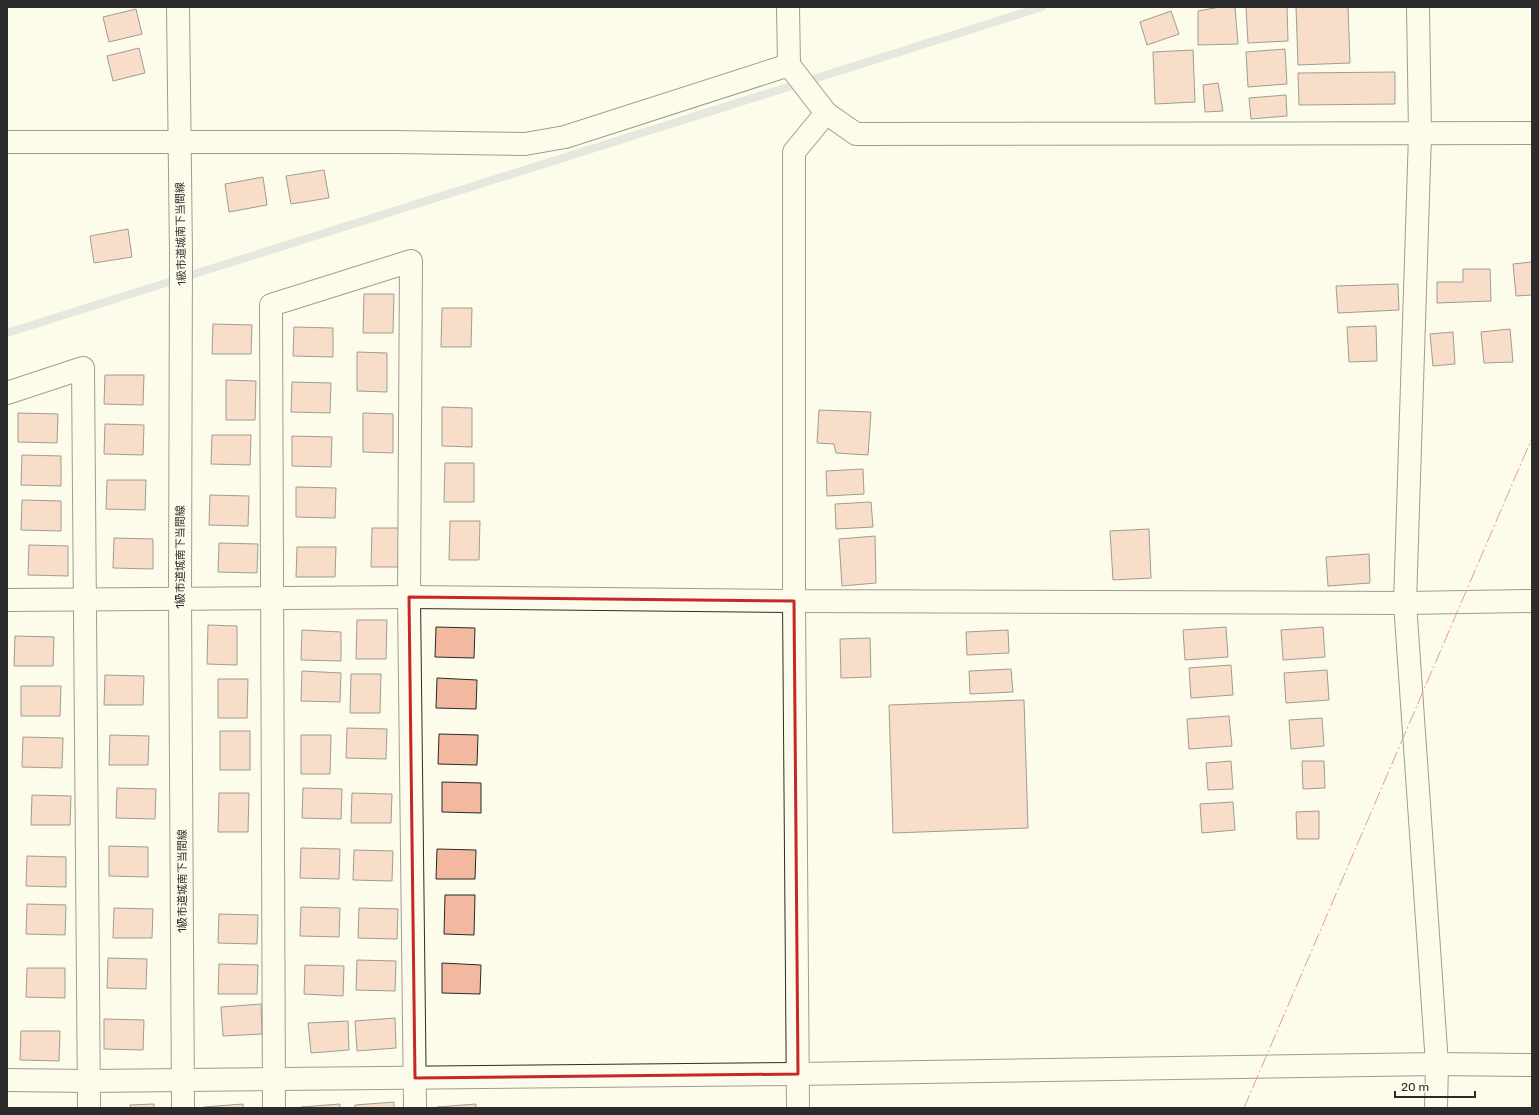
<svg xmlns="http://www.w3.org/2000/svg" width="1539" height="1115" font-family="Rubik,'Noto Sans JP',sans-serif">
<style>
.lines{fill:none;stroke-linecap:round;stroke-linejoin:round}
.stream{stroke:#c7d0d0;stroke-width:8}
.building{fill:#f2b8a0;stroke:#2b2b2b}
.street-casing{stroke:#2b2b2b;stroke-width:24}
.secondary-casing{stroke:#2b2b2b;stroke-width:24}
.street{stroke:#fdfbea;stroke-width:22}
.secondary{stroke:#fdfbea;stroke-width:22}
.power{stroke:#c62828;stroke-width:1;stroke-dasharray:14 3 2 3;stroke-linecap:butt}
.marked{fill:none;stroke:#c62828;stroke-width:3;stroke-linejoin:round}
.labels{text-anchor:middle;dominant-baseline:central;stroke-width:3;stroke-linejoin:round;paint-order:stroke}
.street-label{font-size:11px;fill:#2b2b2b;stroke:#fdfbea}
</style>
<rect width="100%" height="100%" fill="#fdfbea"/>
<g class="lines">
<path class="stream" d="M7 333 1042 7"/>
</g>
<g class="building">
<path d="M1220 7H1235L1238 44 1198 45V11Z"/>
<path d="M1246 7H1287L1288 41 1248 43Z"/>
<path d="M1296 7H1348L1350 63 1298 65Z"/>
<path d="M136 9 142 34 109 42 103 17Z"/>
<path d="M1171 11 1179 34 1147 45 1140 22Z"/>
<path d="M139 48 145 73 113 81 107 56Z"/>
<path d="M1285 49 1287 84 1248 87 1246 52Z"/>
<path d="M1193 50 1195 102 1155 104 1153 52Z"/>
<path d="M1395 72V104L1299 105 1298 73Z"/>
<path d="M1218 83 1223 111 1205 112 1203 85Z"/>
<path d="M1286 95 1287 116 1251 119 1249 98Z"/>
<path d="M324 170 329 198 291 204 286 176Z"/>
<path d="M263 177 267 205 229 212 225 184Z"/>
<path d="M128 229 132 257 94 263 90 236Z"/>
<path d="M1532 262V295L1516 296 1513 264Z"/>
<path d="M1463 269H1490L1491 301 1437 303V282H1463Z"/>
<path d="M1398 284 1399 310 1338 313 1336 286Z"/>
<path d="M364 294H394L393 333H363Z"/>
<path d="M442 308H472L471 347H441Z"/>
<path d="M213 324 252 325 251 354H212Z"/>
<path d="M1376 326 1377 361 1349 362 1347 327Z"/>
<path d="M294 327 333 328V357L293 356Z"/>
<path d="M1510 329 1513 362 1484 363 1481 332Z"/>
<path d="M1453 332 1455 364 1433 366 1430 334Z"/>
<path d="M357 352 387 353V392L357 391Z"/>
<path d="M105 375H144L143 405 104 404Z"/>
<path d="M226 380 256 381 255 420H226Z"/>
<path d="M292 382 331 383 330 413 291 412Z"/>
<path d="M442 407 472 408V447L442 446Z"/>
<path d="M819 410 871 412 868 455 836 453 834 444 817 443Z"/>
<path d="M18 413 58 414 57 443 18 442Z"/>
<path d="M363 413 393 414V453L363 452Z"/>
<path d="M105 424 144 425 143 455 104 454Z"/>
<path d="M212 435H251L250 465 211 464Z"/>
<path d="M292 436 332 437 331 467 292 466Z"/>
<path d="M22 455 61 456V486L21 485Z"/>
<path d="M445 463H474V502H444Z"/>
<path d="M863 469 864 494 827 496 826 471Z"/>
<path d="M107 480H146L145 510 106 509Z"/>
<path d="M296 487 336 488 335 518 296 517Z"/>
<path d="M210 495 249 496 248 526 209 525Z"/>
<path d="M22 500 61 501V531L21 530Z"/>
<path d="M871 502 873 527 836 529 835 504Z"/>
<path d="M450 521H480L479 560H449Z"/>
<path d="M372 528H401V567H371Z"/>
<path d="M1149 529 1151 578 1113 580 1110 531Z"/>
<path d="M875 536 876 583 842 586 839 539Z"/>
<path d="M114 538 153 539V569L113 568Z"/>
<path d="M219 543 258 544 257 573 218 572Z"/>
<path d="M29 545 68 546V576L28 575Z"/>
<path d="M297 547H336L335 577H296Z"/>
<path d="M1369 554 1370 583 1328 586 1326 557Z"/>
<path d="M357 620H387L386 659H356Z"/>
<path d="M208 625 237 626V665L207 664Z"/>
<path d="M436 627 475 628 474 658 435 657Z"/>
<path d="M1226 627 1228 657 1185 660 1183 630Z"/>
<path d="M1323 627 1325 657 1283 660 1281 630Z"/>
<path d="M302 630 341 632V661L301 660Z"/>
<path d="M1008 630 1009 653 967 655 966 632Z"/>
<path d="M15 636 54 637 53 666H14Z"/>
<path d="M870 638 871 677 841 678 840 639Z"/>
<path d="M1231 665 1233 695 1191 698 1189 668Z"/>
<path d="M1011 669 1013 692 970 694 969 671Z"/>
<path d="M1327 670 1329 700 1286 703 1284 673Z"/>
<path d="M302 671 341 673 340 702 301 701Z"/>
<path d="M351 674H381L380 713H350Z"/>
<path d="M105 675 144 676 143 705H104Z"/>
<path d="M437 678 477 680 476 709 436 708Z"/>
<path d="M218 679H248L247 718H218Z"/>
<path d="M21 686H61L60 716H21Z"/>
<path d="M1024 700 1028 828 893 833 889 705Z"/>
<path d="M1229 716 1232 746 1189 749 1187 719Z"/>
<path d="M1322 718 1324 746 1291 749 1289 720Z"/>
<path d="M347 728 387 729 386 759 346 758Z"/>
<rect x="220" y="731" width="30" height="39"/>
<path d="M439 734 478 735 477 765 438 764Z"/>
<path d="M110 735 149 736 148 765H109Z"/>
<path d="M301 735H331L330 774H301Z"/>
<path d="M23 737 63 738 62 768 22 767Z"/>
<path d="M1231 761 1233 789 1208 790 1206 763Z"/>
<path d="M1302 761H1324L1325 788 1303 789Z"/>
<path d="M442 782 481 783V813L442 812Z"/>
<path d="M117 788 156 789 155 819 116 818Z"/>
<path d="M303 788 342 789 341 819 302 818Z"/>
<path d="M219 793H249L248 832H218Z"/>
<path d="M352 793 392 794 391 823H351Z"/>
<path d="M32 795 71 796 70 825H31Z"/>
<path d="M1233 802 1235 830 1202 833 1200 804Z"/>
<path d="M1319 811V839H1297L1296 812Z"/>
<path d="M109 846 148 847V877L109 876Z"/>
<path d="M301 848 340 849 339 879 300 878Z"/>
<path d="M437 849 476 850 475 879H436Z"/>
<path d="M354 850 393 851 392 881 353 880Z"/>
<path d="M27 856 66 857V887L26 886Z"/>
<path d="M445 895H475L474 935 444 934Z"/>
<path d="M27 904 66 905 65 935 26 934Z"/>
<path d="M301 907 340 908 339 937 300 936Z"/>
<path d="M114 908 153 909 152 938H113Z"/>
<path d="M359 908 398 909 397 939 358 938Z"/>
<path d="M219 914 258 915 257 944 218 943Z"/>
<path d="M108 958 147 959 146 989 107 988Z"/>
<path d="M357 960 396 961 395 991 356 990Z"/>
<path d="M442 963 481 965 480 994 442 993Z"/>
<path d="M219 964 258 965 257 994H218Z"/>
<path d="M305 965 344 966 343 996 304 994Z"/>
<path d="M27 968H65V998L26 997Z"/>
<path d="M261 1004 262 1034 223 1036 221 1007Z"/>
<path d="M395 1018 396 1048 357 1051 355 1021Z"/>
<path d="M104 1019 144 1020 143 1050 104 1049Z"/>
<path d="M348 1021 349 1050 311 1053 308 1023Z"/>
<path d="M21 1031H60L59 1061 20 1060Z"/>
<path d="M394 1102V1108H355V1105Z"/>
<path d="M154 1104V1108H131L130 1105Z"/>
<path d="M243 1104V1108H204V1107Z"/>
<path d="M340 1104V1108H301V1107Z"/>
<path d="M476 1104V1108H437V1107Z"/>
</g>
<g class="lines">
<g class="street-casing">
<g id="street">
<path d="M788 7 789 65 826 113 856 134 1532 133"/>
<path d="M1418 7 1420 134 1405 603 1437 1064 1436 1108"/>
<path d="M826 113 794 152V601L1405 603 1532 601"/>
<path d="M7 142H395L525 144 565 137 789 65"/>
<path d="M7 393 83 368 89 1108"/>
<path d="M7 600 409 597 794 601 798 1108"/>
<path d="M7 1080 89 1081 798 1074 1437 1064 1532 1065"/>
<path d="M274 1108 271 305 411 261 409 597 415 1108"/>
</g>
</g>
<g class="secondary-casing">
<path id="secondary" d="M178 7 181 255 180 598 183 1108"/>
</g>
<use href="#street" class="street"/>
<use href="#secondary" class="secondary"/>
<path class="power" d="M1244 1108 1532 438"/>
</g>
<path d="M0 0H1539V1115H0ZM409 597 794 601 798 1074 415 1078Z" fill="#fdfbea" fill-opacity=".55" fill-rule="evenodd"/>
<path class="marked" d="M409 597 794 601 798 1074 415 1078Z"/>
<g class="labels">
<g class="street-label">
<text transform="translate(181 234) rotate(-91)">1級市道城南下当間線</text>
<text transform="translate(180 557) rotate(-90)">1級市道城南下当間線</text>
<text transform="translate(182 881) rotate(-90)">1級市道城南下当間線</text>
</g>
</g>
<rect width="1539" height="1115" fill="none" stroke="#2b2b2b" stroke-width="16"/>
<path d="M1395 1091v6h80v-6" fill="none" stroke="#2b2b2b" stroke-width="2"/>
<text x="1401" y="1091" font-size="12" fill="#2b2b2b" stroke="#fdfbea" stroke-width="3" paint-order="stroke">20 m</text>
</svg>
